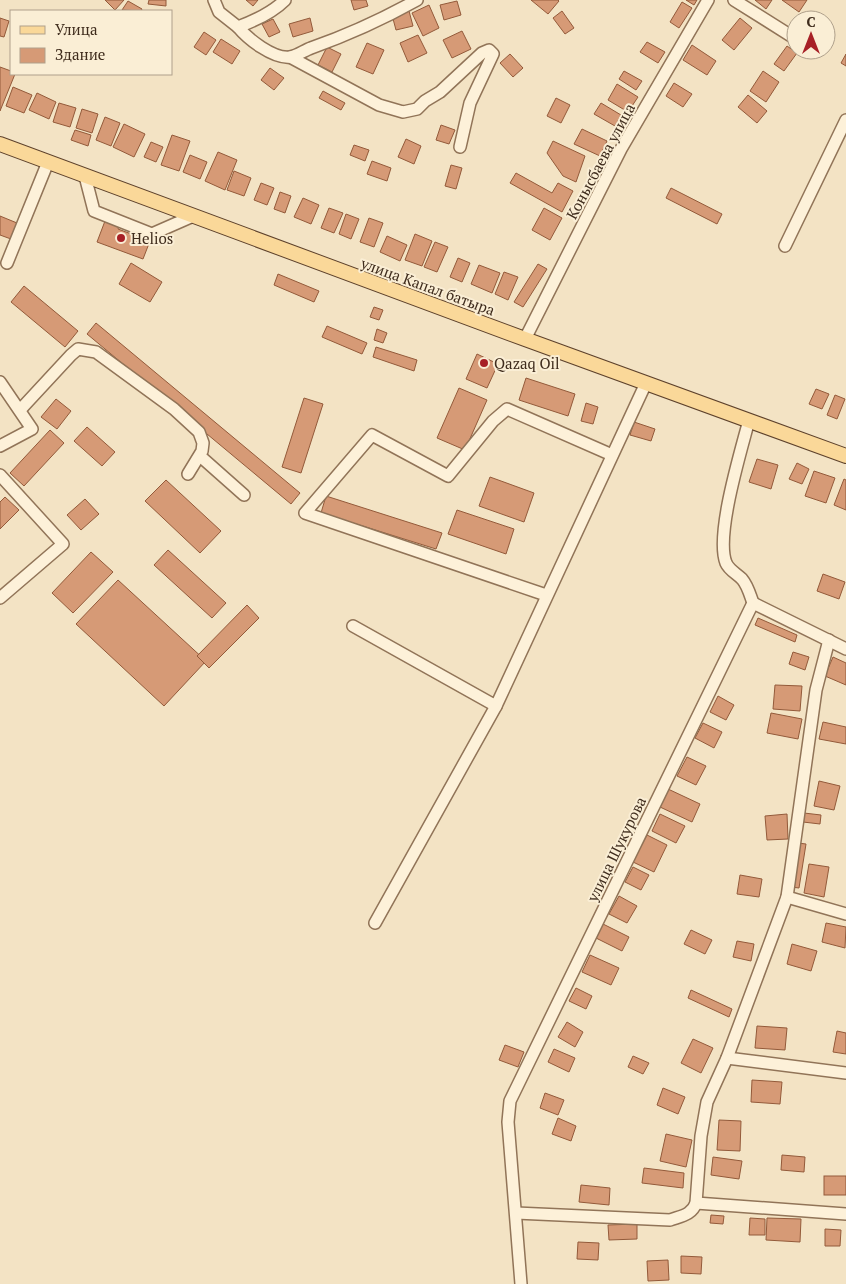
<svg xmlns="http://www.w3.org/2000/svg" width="846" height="1284" font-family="'PT Serif',serif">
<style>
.building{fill:#d69a76;stroke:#935a3a}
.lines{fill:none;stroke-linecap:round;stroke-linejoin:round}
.minor-casing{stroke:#917458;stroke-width:14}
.major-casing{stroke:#5e422c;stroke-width:16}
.minor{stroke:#fdf1d9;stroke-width:11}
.major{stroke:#fad899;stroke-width:14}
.poi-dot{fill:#a72026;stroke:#faeed5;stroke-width:2}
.labels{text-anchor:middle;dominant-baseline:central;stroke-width:4;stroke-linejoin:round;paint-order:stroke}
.street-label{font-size:15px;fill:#3f2c1d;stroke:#faeed5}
.poi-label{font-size:15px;fill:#3f2c1d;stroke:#faeed5;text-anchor:start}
</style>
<rect width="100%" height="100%" fill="#f3e3c4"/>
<g class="building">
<path d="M105 0H124L115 10Z"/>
<path d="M149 0H166V6L148 4Z"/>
<path d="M246 0H258L253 6Z"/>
<path d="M351 0H366L368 6 354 10Z"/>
<path d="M531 0H558L559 1 548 14Z"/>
<path d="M686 0H697L694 5Z"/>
<path d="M755 0H772L766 9Z"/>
<path d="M782 0H807L799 12Z"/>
<path d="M128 1 142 9 141 11 122 10Z"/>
<path d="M457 1 461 15 444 20 440 5Z"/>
<path d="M682 2 692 8 679 28 670 22Z"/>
<path d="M429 5 439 28 423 36 412 13Z"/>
<path d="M409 11 413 26 396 30 392 15Z"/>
<path d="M562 11 574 28 565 34 553 18Z"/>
<path d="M0 18 9 21 4 37 0 36Z"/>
<path d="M310 18 313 31 293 37 289 24Z"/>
<path d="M740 18 752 28 734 50 722 40Z"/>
<path d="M273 19 280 32 269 37 262 24Z"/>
<path d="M462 31 471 49 452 58 443 40Z"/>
<path d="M204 32 216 40 206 55 194 47Z"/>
<path d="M418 35 427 53 408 62 400 43Z"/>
<path d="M221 39 240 51 232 64 213 52Z"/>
<path d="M647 42 665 52 658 63 640 52Z"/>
<path d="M367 43 384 50 373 74 356 67Z"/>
<path d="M692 45 716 61 707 75 683 60Z"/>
<path d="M787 46 797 53 784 71 774 64Z"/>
<path d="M327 47 341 54 332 72 318 65Z"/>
<path d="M510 54 523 68 513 77 500 63Z"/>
<path d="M846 54V66L841 63Z"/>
<path d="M0 67 11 71V74H15L0 111Z"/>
<path d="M270 68 284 78 274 90 261 80Z"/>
<path d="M624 71 642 81 636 90 619 79Z"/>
<path d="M763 71 779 82 766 102 750 91Z"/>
<path d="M674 83 692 94 683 107 666 96Z"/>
<path d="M617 84 638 97 628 112 608 100Z"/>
<path d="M13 87 32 95 24 113 6 106Z"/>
<path d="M323 91 345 103 341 110 319 98Z"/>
<path d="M37 93 56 102 49 119 29 110Z"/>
<path d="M748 95 767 111 757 123 738 107Z"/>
<path d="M556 98 570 105 561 123 547 116Z"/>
<path d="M59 103 76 108 70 127 53 122Z"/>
<path d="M601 103 621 115 615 126 594 114Z"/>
<path d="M82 109 98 114 92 133 76 128Z"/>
<path d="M105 117 120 123 111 146 96 140Z"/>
<path d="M124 124 145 134 134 157 113 147Z"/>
<path d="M441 125 455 130 449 144 436 140Z"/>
<path d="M582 129 607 141 600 156 574 144Z"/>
<path d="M75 130 91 135 88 146 71 140Z"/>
<path d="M172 135 190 141 179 171 161 165Z"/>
<path d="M406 139 421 146 414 164 398 157Z"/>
<path d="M553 141 585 156 576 182 563 176 547 153Z"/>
<path d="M151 142 163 147 156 162 144 157Z"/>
<path d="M354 145 369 150 365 161 350 155Z"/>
<path d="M218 152 237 160 225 190 205 181Z"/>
<path d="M190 155 207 162 200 179 183 172Z"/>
<path d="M372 161 391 168 387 181 367 174Z"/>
<path d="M451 165 462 168 456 189 445 186Z"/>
<path d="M234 171 251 178 244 196 227 190Z"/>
<path d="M516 173 552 193 558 183 573 191 562 212 510 183Z"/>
<path d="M261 183 274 188 267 205 254 200Z"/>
<path d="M671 188 722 214 717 224 666 198Z"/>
<path d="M280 192 291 196 285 213 274 209Z"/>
<path d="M303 198 319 205 311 224 294 217Z"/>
<path d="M329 208 343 213 334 233 321 228Z"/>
<path d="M544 208 562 218 550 240 532 230Z"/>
<path d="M346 214 359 219 351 239 339 234Z"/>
<path d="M0 216 17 223 11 239 0 235Z"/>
<path d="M369 218 383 223 374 247 360 242Z"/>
<path d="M105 221 119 226 118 229 150 241 143 259 97 242Z"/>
<path d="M415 234 432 241 422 266 405 260Z"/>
<path d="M387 236 407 245 400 261 380 252Z"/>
<path d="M435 242 448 247 437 272 424 267Z"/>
<path d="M458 258 470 263 462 282 450 277Z"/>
<path d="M131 263 162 282 150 302 119 284Z"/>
<path d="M538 264 547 269 523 307 514 302Z"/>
<path d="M479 265 500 273 492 293 471 284Z"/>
<path d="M504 272 518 277 508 300 495 294Z"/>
<path d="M278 274 319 291 314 302 274 285Z"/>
<path d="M24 286 78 331 65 347 11 302Z"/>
<path d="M374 307 383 310 379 320 370 317Z"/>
<path d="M96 323 300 493 291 504 87 334Z"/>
<path d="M327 326 367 343 362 354 322 337Z"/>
<path d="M377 329 387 333 383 343 374 340Z"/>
<path d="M376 347 417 360 414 371 373 357Z"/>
<path d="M477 354 498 364 487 388 466 379Z"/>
<path d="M526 378 575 394 568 416 519 400Z"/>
<path d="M459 388 487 400 465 450 437 438Z"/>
<path d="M816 389 829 394 822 409 809 404Z"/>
<path d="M835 395 845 399 837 419 827 415Z"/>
<path d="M304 398 323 404 301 473 282 467Z"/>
<path d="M56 399 71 411 57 429 41 417Z"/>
<path d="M586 403 598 407 593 424 581 421Z"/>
<path d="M634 422 655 429 651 441 630 435Z"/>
<path d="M87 427 115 452 102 466 74 441Z"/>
<path d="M50 430 64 443 24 486 10 473Z"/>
<path d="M757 459 778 465 771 489 749 482Z"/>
<path d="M797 463 809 469 802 484 789 479Z"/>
<path d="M814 471 835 478 826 503 805 496Z"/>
<path d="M490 477 534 493 524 522 479 506Z"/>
<path d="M844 479 846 480V510L834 505Z"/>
<path d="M166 480 221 531 200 553 145 501Z"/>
<path d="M326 496 442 533 436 549 321 513Z"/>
<path d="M5 497 19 510 0 529V502Z"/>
<path d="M85 499 99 514 81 530 67 515Z"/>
<path d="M457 510 514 529 506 554 448 534Z"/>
<path d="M168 550 226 603 212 618 154 565Z"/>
<path d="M91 552 113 572 73 613 52 593Z"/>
<path d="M823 574 845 582 839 599 817 591Z"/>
<path d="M118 580 206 661 164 706 76 624Z"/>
<path d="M247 605 259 618 209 668 197 656Z"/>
<path d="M758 618 797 635 795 642 755 625Z"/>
<path d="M793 652 809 657 805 670 789 664Z"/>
<path d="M833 657 846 663V685L825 676Z"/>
<path d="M775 685 802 686 800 711 773 709Z"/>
<path d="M718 696 734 705 726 720 710 712Z"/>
<path d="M771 713 802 719 798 739 767 733Z"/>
<path d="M823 722 846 727V744L819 739Z"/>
<path d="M703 723 722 732 714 748 695 738Z"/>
<path d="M687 757 706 766 696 785 677 776Z"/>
<path d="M819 781 840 786 834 810 814 806Z"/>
<path d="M668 789 700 804 692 822 660 807Z"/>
<path d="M804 813 821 815 820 824 803 822Z"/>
<path d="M660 814 685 826 676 843 652 831Z"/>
<path d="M787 814 788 839 767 840 765 816Z"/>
<path d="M647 835 667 845 654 872 633 862Z"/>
<path d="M798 843 806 844 799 888 791 887Z"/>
<path d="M809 864 829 867 824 897 804 893Z"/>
<path d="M633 867 649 875 641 890 625 882Z"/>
<path d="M740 875 762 879 759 897 737 894Z"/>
<path d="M619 896 637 906 627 923 609 914Z"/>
<path d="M826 923 846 927 845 948 822 942Z"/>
<path d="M603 924 629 937 622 951 596 938Z"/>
<path d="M691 930 712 940 705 954 684 944Z"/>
<path d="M737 941 754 944 751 961 733 957Z"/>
<path d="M792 944 817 951 811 971 787 964Z"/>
<path d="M590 955 619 968 611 985 582 972Z"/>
<path d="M576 988 592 996 586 1009 569 1001Z"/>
<path d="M691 990 732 1009 729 1017 688 998Z"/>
<path d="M567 1022 583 1032 575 1047 558 1037Z"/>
<path d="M757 1026 787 1028 785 1050 755 1048Z"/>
<path d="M837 1031 846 1033V1054L833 1052Z"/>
<path d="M693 1039 713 1048 701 1073 681 1063Z"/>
<path d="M505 1045 524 1052 518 1067 499 1060Z"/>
<path d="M554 1049 575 1058 569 1072 548 1062Z"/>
<path d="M633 1056 649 1063 643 1074 628 1067Z"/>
<path d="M752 1080 782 1082 780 1104 751 1102Z"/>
<path d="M663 1088 685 1097 678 1114 657 1105Z"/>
<path d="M545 1093 564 1100 558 1115 540 1108Z"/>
<path d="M558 1118 576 1126 571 1141 552 1134Z"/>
<path d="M719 1120 741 1121 740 1151 717 1150Z"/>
<path d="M666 1134 692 1140 686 1167 660 1161Z"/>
<path d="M782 1155 805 1157 804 1172 781 1170Z"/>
<path d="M713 1157 742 1161 739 1179 711 1175Z"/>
<path d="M644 1168 684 1173 683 1188 642 1183Z"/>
<rect x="824" y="1176" width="22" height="19"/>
<path d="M581 1185 610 1188 609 1205 579 1202Z"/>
<path d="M711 1215 724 1216 723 1224 710 1223Z"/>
<path d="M750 1218 765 1219V1235H749Z"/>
<path d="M767 1218 801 1219 800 1242 766 1240Z"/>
<path d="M637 1224V1239L609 1240 608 1225Z"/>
<path d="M825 1229 841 1230 840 1246H825Z"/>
<path d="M578 1242 599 1243 598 1260 577 1259Z"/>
<path d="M681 1256 702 1257 701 1274 681 1273Z"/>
<path d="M668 1260 669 1280 648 1281 647 1261Z"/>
</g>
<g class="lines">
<g class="minor-casing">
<g id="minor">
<path d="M214 0 219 12 238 27C254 21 272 13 285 0"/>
<path d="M734 0 796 39"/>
<path d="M238 27C248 39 273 59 290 57 297 56 305 50 311 48 348 35 383 19 417 0"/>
<path d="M290 57 379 105 403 112 417 109 425 101 440 92 482 53 489 50 493 54 470 103 460 147"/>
<path d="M85 176 94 211 152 234 193 216"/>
<path d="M785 246 846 120"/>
<path d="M7 263 48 162"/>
<path d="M525 339 621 149 708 0"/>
<path d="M0 382 32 429 0 446"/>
<path d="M20 410 71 355 78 349 96 352 174 409 199 432 203 443 202 451 188 474"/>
<path d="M749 420C741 451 715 535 726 563 729 570 737 574 742 579 748 586 750 595 753 603"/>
<path d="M200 456 244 495"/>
<path d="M0 475 63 544 0 598"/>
<path d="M546 595 305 513 372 435 448 476 493 421 507 409 612 455"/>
<path d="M753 603 846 649"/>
<path d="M353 626 496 706 646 383"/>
<path d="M787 897 846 914"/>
<path d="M375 923 496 706"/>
<path d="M727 1058 846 1073"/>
<path d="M696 1203 846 1214"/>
<path d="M516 1213 670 1220C681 1216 692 1215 696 1203L701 1136 707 1102 727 1058 787 897 816 690 829 640"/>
<path d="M521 1284 508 1122 510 1101 753 603"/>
</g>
</g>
<g class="major-casing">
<path id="major" d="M0 144 525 339 846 456"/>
</g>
<use href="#minor" class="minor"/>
<use href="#major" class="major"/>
</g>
<g class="poi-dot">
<circle cx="121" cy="238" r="5"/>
<circle cx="484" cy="363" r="5"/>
</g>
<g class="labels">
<g class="street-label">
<text transform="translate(600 161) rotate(-62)">Конысбаева улица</text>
<text transform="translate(428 286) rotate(20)">улица Капал батыра</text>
<text transform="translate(616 849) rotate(-64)">улица Шукурова</text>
</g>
<g class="poi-label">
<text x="131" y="238">Helios</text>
<text x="494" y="363">Qazaq Oil</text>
</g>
</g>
<rect x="10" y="10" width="162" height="65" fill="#faeed5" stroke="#afa08b"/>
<rect x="20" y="26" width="25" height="8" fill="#fad899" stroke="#afa08b"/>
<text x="55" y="35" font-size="15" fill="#3f2c1d">Улица</text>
<rect x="20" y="48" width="25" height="15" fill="#d69a76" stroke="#afa08b"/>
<text x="55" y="60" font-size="15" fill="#3f2c1d">Здание</text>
<g transform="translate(811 35)"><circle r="24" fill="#faeed5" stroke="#afa08b"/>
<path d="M0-4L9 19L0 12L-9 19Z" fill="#a72026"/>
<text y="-8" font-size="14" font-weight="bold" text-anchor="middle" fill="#3f2c1d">С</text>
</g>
</svg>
